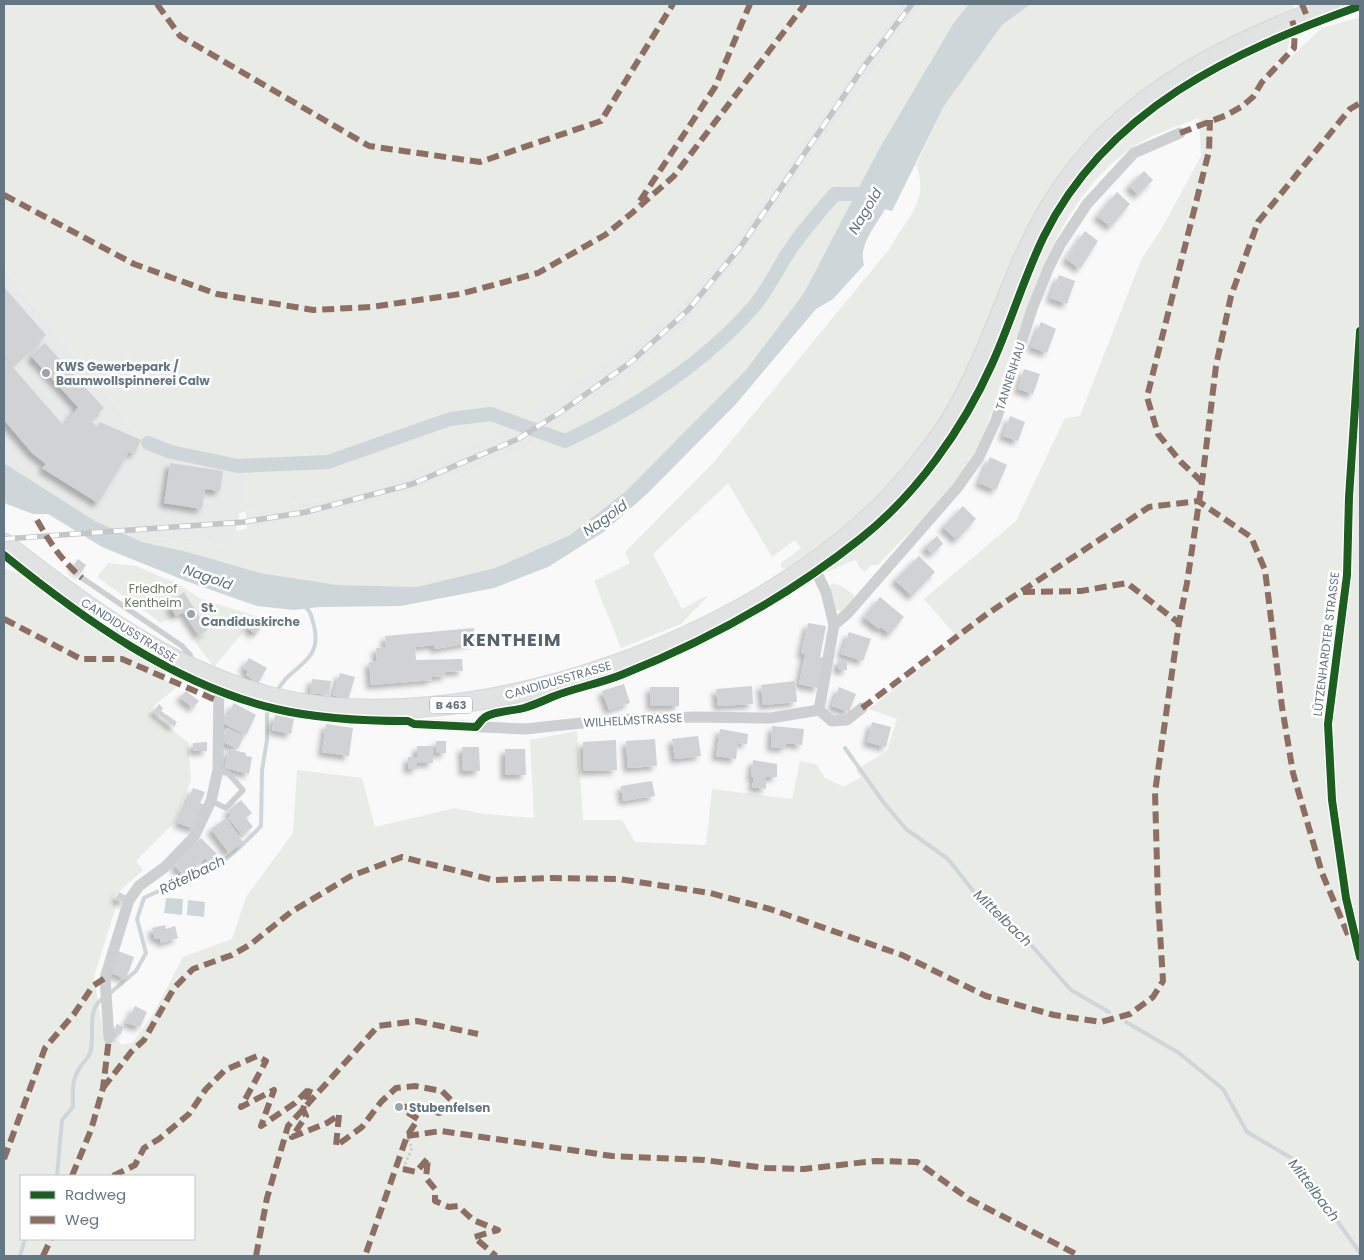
<svg xmlns="http://www.w3.org/2000/svg" width="1364" height="1260" font-family="Poppins,sans-serif">
<style>
.built{fill:#e8e9e9}
.green{fill:#e8ebe6;fill-rule:evenodd}
.water{fill:#ced6d9}
.lines{fill:none;stroke-linecap:round;stroke-linejoin:round}
.stream{stroke:#ced6d9;stroke-width:4}
.canal{stroke:#ced6d9;stroke-width:14}
.building{fill:#d0d2d3;filter:url(#shadow)}
.primary-casing{stroke:#d5d6d7;stroke-width:21}
.path{stroke:#cbcccd;stroke-width:2.5;stroke-dasharray:2.5 2.5;stroke-linecap:butt}
.service{stroke:#cecfd0;stroke-width:5.5}
.minor{stroke:#cecfd0;stroke-width:11}
.primary{stroke:#e1e2e2;stroke-width:19}
.rail-casing{stroke:#c3c5c6;stroke-width:5.5}
.rail{stroke:#fff;stroke-width:4;stroke-dasharray:11;stroke-linecap:butt}
.quiet{stroke:#8d6e63;stroke-width:6;stroke-dasharray:12 6;stroke-linecap:butt}
.cycleway-casing{stroke:#fff;stroke-width:11}
.cycleway{stroke:#1b5e20;stroke-width:8}
.poi-dot{fill:#99a4ac;stroke:#fff;stroke-width:2}
.labels{text-anchor:middle;dominant-baseline:central;stroke-width:5;stroke-linejoin:round;paint-order:stroke}
.shield{fill:#fff;stroke:#939fa8;stroke-width:1}
.shield-label{font-size:11px;font-weight:bold;fill:#657683}
.poi-label{font-size:12px;font-weight:bold;fill:#657683;stroke:#fff;text-anchor:start}
.street-label{font-size:12px;fill:#657683;stroke:#fff}
.park-label{font-size:12px;fill:#687a64;stroke:#fff}
.water-label{font-size:14px;font-style:italic;fill:#60757c;stroke:#fff}
.district-label{font-size:18px;font-weight:bold;letter-spacing:1px;fill:#57646e;stroke:#fff}
</style>
<defs>
<filter id="shadow"><feDropShadow dx="-4.5" dy="4.5" stdDeviation="2.5" flood-color="#0004"/></filter>
</defs>
<rect width="100%" height="100%" fill="#f9f9f9"/>
<g class="built">
<path d="M900 4H922L725 278 686 324 630 375 521 451 389 500 247 529 246 512 362 492 668 317 724 255Z"/>
<path d="M4 268 124 416 141 447 173 459 247 474 233 546 156 538 142 542 95 521 4 463Z"/>
</g>
<g class="green">
<path d="M4 4H900L724 255 668 317 512 427 362 492 239 513 246 474 173 459 141 447 124 416 4 268Z"/>
<path d="M922 4H969L953 24 879 149 804 293 746 370 626 491 570 535 495 568 417 587 338 585 260 573 188 552 142 542 156 538 233 546 236 531 389 500 521 451 630 375 686 324 725 278Z"/>
<path d="M1031 4H1293L1294 8 1083 148 994 313 946 413 918 455 860 516 791 569 781 568V563L801 548 795 540 772 557 728 483 653 554 682 609 706 596 707 597 681 624 621 648 594 581 630 563 625 552 714 462 891 247C907 217 930 201 916 165L944 106 1002 25Z"/>
<path d="M1360 17V1256H4V568L26 577 166 673 160 678 178 686 148 711 188 742 191 780 175 822 136 861 143 870 112 898 117 903 94 977 104 1035 113 1038 122 1045 133 1042 152 1016 183 957 232 939 246 897 293 833 297 770 362 778 375 827 455 808 484 814 534 818 530 740 577 731 583 820H622L635 842 706 845 712 789 792 799 800 761 816 764 825 778 844 787 861 777 856 770 887 751 897 719 869 709 958 638 924 599 1016 521 1065 418 1080 416 1141 260 1162 228 1201 156 1199 118C1180 125 1149 136 1133 147 1060 197 1033 290 1006 370 996 400 987 430 972 458 950 498 908 532 878 565H871L865 572 859 567 857 561 854 560 827 572 826 570C881 527 927 480 965 421 992 378 1007 329 1027 283 1066 190 1120 124 1209 74 1226 64 1270 38 1288 37L1290 41 1287 51 1272 67 1289 59 1322 28ZM21 1176H194V1239H21Z"/>
<path d="M108 563 136 566 178 584 201 599 268 620 254 637 245 630 214 667 195 642 208 630 184 592 173 600 175 604 170 607 176 616 161 623 97 577Z"/>
<path d="M834 583 843 587 854 595 853 600 842 612 836 609 830 585Z"/>
</g>
<g class="water">
<path d="M969 4H1031L1002 25 944 106 892 211 885 209C876 226 858 244 864 265L833 299 816 309 735 405 648 493 605 531 548 567 494 588 401 606 320 607 294 610 257 606 186 581 102 547 48 514H33L4 503V463L95 521 142 542 188 552 260 573 338 585 417 587 495 568 570 535 626 491 746 370 804 293 879 149 953 24Z"/>
<path d="M166 898 183 899 182 915 164 913Z"/>
<path d="M188 900 205 902 204 917 187 915Z"/>
</g>
<g class="lines">
<g class="stream">
<path d="M277 692C289 664 326 664 313 622 311 615 310 610 304 606"/>
<path d="M845 748 884 803 906 829 948 859 978 897 1016 928 1071 990 1109 1012"/>
<path d="M109 994 136 971 146 953 137 919 144 898C162 888 180 884 198 876 223 864 242 846 261 826L262 770 267 740V714L273 701"/>
<path d="M1126 1022 1179 1053 1223 1089 1247 1132 1293 1159 1360 1253"/>
<path d="M57 1176 62 1120 73 1107C73 1092 71 1079 81 1066 84 1061 88 1059 90 1053 96 1035 85 1011 103 998"/>
<path d="M20 1256 25 1239"/>
</g>
<path class="canal" d="M148 443 171 452 238 466 328 462 450 419 491 414 565 441C633 410 706 362 755 305 770 287 779 265 792 247 805 228 820 211 835 194H872"/>
</g>
<g class="building">
<path d="M1144 171 1153 180 1138 195 1129 186Z"/>
<path d="M1117 192 1130 204 1111 227 1097 216Z"/>
<path d="M1085 231 1098 241 1080 269 1066 259Z"/>
<path d="M1059 275 1075 281 1067 304 1050 298Z"/>
<path d="M4 287 46 335 12 365 4 355Z"/>
<path d="M1041 322 1056 329 1047 353 1031 347Z"/>
<path d="M45 343 104 408 90 420 97 427 100 422 141 440 134 454 129 452 98 503 42 468 46 464 32 453 4 420V357L64 426 78 407 31 356Z"/>
<path d="M1024 369 1040 374 1033 394 1018 389Z"/>
<path d="M1010 416 1025 422 1018 441 1003 436Z"/>
<path d="M990 457 1007 465 996 490 979 483Z"/>
<path d="M170 463 223 471 220 491 205 489 202 509 164 503Z"/>
<path d="M963 506 976 519 957 540 943 527Z"/>
<path d="M937 536 943 544 932 554 925 547Z"/>
<path d="M919 556 935 572 912 596 895 580Z"/>
<path d="M78 559 86 565 81 573 73 566Z"/>
<path d="M184 592 208 630 199 636 183 612 176 616 170 607 175 604 173 600Z"/>
<path d="M880 597 904 617 890 634 881 627 879 629 864 617Z"/>
<path d="M256 618 263 624 255 634 247 628Z"/>
<path d="M808 623 826 626 820 657 824 658 818 688 799 684 805 654 801 653Z"/>
<path d="M474 628 475 642 435 649 434 645 415 647 416 660 462 659 463 671 446 672V676L432 677V680L371 685 369 662 377 661 376 648 386 647 385 636Z"/>
<path d="M849 632 871 639 863 661 841 654Z"/>
<path d="M249 658 267 668 258 683 246 675 248 671 243 668Z"/>
<rect x="838" y="660" width="9" height="10"/>
<path d="M340 673 355 677 348 700 333 695Z"/>
<path d="M312 679 331 681 329 695 310 693Z"/>
<path d="M795 681 797 702 763 705 761 685Z"/>
<path d="M624 684 630 703 609 710 602 691Z"/>
<path d="M752 686 753 704 718 706 716 689Z"/>
<path d="M650 687H679V706H651Z"/>
<path d="M839 687 856 694 849 712 832 706Z"/>
<path d="M186 691 199 701 193 708 180 697Z"/>
<path d="M234 703 256 715 246 735 223 723Z"/>
<path d="M159 704 163 708 161 711 177 722 174 727 154 711Z"/>
<path d="M275 715 294 719 291 734 272 730Z"/>
<path d="M872 722 891 727 886 747 867 742Z"/>
<path d="M326 724 353 728 349 756 322 752Z"/>
<path d="M772 726 804 729 802 745 786 743V748L771 747Z"/>
<path d="M227 728 244 736 238 749 221 741Z"/>
<path d="M720 729 748 734 747 744 738 743 736 759 716 756Z"/>
<path d="M698 736 701 756 675 759 672 739Z"/>
<path d="M655 739 657 766 628 768 626 741Z"/>
<path d="M616 740 617 770 584 771 583 742Z"/>
<rect x="436" y="741" width="10" height="12"/>
<path d="M207 742V751H193V743Z"/>
<path d="M417 746H433V763H417V769H408V757H417Z"/>
<path d="M462 747H479L480 771H463Z"/>
<path d="M229 749 246 753V756L252 757 249 774 225 768Z"/>
<path d="M505 749H525L526 775H505Z"/>
<path d="M753 760 777 764V777H766V789L752 787 754 778 751 776Z"/>
<path d="M652 781 655 796 623 801 621 786Z"/>
<path d="M193 788 205 792 200 803 205 805 195 829 178 823Z"/>
<path d="M241 800 252 813 246 818 253 827 242 835 228 818 231 816 228 811Z"/>
<path d="M226 818 243 842 229 853 211 829Z"/>
<path d="M201 838 217 854 209 862 205 858 185 877 174 865Z"/>
<path d="M119 892 127 896 124 903 116 898Z"/>
<path d="M165 925 166 929 175 926 178 938 161 943 160 938 155 939 152 928Z"/>
<path d="M118 951 134 957 126 979 111 973Z"/>
<path d="M135 1006 147 1012 140 1027 126 1023Z"/>
<path d="M117 1024 124 1027 120 1035 113 1031Z"/>
</g>
<g class="lines">
<g class="primary-casing">
<path id="primary" d="M4 543C82 604 166 668 264 695 465 751 782 633 912 472 926 455 940 437 952 418 982 367 1001 310 1024 257 1086 114 1196 57 1334 4"/>
</g>
<path class="path" d="M403 1169 412 1148 407 1136"/>
<g class="service">
<path d="M82 578 182 646 190 655 192 664"/>
<path d="M211 801 226 808 243 790 228 773 218 770"/>
</g>
<g class="minor">
<path d="M1360 331 1349 497 1347 575 1328 724 1332 800 1346 898 1360 957"/>
<path d="M812 563 826 592 834 625 819 710"/>
<path d="M834 625 848 613 957 488 979 457 996 420 1032 309 1049 267 1060 245 1087 204 1134 153 1180 133"/>
<path d="M404 709 408 721 414 724 525 729 610 720 694 717 771 718 819 710 832 721 847 720 862 708"/>
<path d="M109 1038 105 978 129 900 139 886 165 867 194 837 211 801 218 770 219 680"/>
</g>
<use href="#primary" class="primary"/>
<g class="rail-casing">
<path id="rail" d="M4 539 244 522 306 512 412 484 518 439 562 411 631 362 688 310 741 246 865 65 912 4"/>
</g>
<use href="#rail" class="rail"/>
<g class="quiet">
<path d="M157 4 180 36 369 146 480 162 601 121 673 4"/>
<path d="M1302 4 1306 14"/>
<path d="M1180 133 1227 115 1241 107 1253 97 1262 82 1294 48 1295 30 1292 20"/>
<path d="M4 195 134 264 217 294 313 310 371 307 460 294 538 273 605 235 632 213 674 176 805 4"/>
<path d="M640 201 715 87 750 4"/>
<path d="M1202 482 1181 462 1158 434 1147 397 1209 151 1210 120"/>
<path d="M37 520C50 543 62 561 82 578"/>
<path d="M1023 592 1081 591 1127 583 1179 623"/>
<path d="M4 619 81 659H122L218 701"/>
<path d="M862 708 987 614 1149 507 1198 501 1251 537 1265 570 1282 707 1293 773 1322 873 1349 937"/>
<path d="M103 1088 131 1052 144 1040 174 988 193 969 232 955 251 944 291 912 351 876 402 857 493 880 551 878 619 879 710 893 770 909 902 955 986 996 1054 1015 1101 1022 1130 1014 1153 997 1163 981 1158 900 1155 792 1179 623 1187 583 1202 482 1216 366 1231 296 1258 222 1350 109 1360 103"/>
<path d="M339 1115 336 1146 362 1127 381 1102 396 1088 415 1086 442 1091 456 1105 439 1113 422 1106 399 1107 418 1119 407 1136 365 1256"/>
<path d="M407 1136 441 1131 612 1156 704 1160 766 1168 804 1169 875 1161 917 1162 969 1199 1080 1256"/>
<path d="M4 1159 45 1048 74 1014 93 986 105 978"/>
<path d="M403 1169 416 1172 428 1158 426 1178 435 1189V1201L449 1207 458 1206 473 1220 498 1230 474 1237 496 1256"/>
<path d="M72 1176 91 1130 103 1088 109 1038"/>
<path d="M113 1176 135 1165 144 1148 159 1139 189 1114 206 1089 225 1070 257 1056 266 1061 241 1107 274 1090 261 1126 295 1103 311 1087 303 1109 306 1116 292 1137 327 1123 339 1115"/>
<path d="M43 1256 51 1239"/>
<path d="M256 1256 267 1198 288 1126 378 1026 417 1021 478 1034"/>
</g>
<g class="cycleway-casing">
<g id="cycleway">
<path d="M1360 331 1349 497 1347 575 1328 724 1332 800 1346 898 1360 957"/>
<path d="M4 555C83 619 175 685 276 709 319 719 364 721 408 721L414 724 476 727C479 724 481 720 484 718 493 711 513 711 524 708 534 705 543 701 552 697 574 688 598 684 621 675 707 641 787 597 860 539 916 495 963 429 992 364 1011 322 1024 277 1044 236 1107 109 1234 51 1360 6"/>
</g>
</g>
<use href="#cycleway" class="cycleway"/>
</g>
<g class="poi-dot">
<circle cx="46" cy="373" r="5"/>
<circle cx="191" cy="614" r="5"/>
<circle cx="399" cy="1107" r="5"/>
</g>
<g class="labels">
<rect class="shield" x="430" y="696.5" width="42" height="17" rx="4"/>
<g class="shield-label">
<text x="451" y="705">B 463</text>
</g>
<g class="poi-label">
<text x="56" y="366">KWS Gewerbepark /<tspan x="56" dy="14">Baumwollspinnerei Calw</tspan></text>
<text x="201" y="607">St.<tspan x="201" dy="14">Candiduskirche</tspan></text>
<text x="409" y="1107">Stubenfelsen</text>
</g>
<g class="street-label">
<text transform="translate(1010 376) rotate(-72)">TANNENHAU</text>
<text transform="translate(129 630) rotate(32)">CANDIDUSSTRASSE</text>
<text transform="translate(1326 644) rotate(-83)">LÜTZENHARDTER STRASSE</text>
<text transform="translate(558 680) rotate(-16)">CANDIDUSSTRASSE</text>
<text transform="translate(633 720) rotate(-3)">WILHELMSTRASSE</text>
</g>
<g class="park-label">
<text x="153" y="588">Friedhof<tspan x="153" dy="14">Kentheim</tspan></text>
</g>
<g class="water-label">
<text transform="translate(865 211) rotate(-59)">Nagold</text>
<text transform="translate(605 518) rotate(-35)">Nagold</text>
<text transform="translate(208 577) rotate(19)">Nagold</text>
<text transform="translate(192 875) rotate(-26)">Rötelbach</text>
<text transform="translate(1003 918) rotate(44)">Mittelbach</text>
<text transform="translate(1314 1190) rotate(53)">Mittelbach</text>
</g>
<g class="district-label">
<text x="512" y="639">KENTHEIM</text>
</g>
</g>
<rect width="1364" height="1260" fill="none" stroke="#657683" stroke-width="10"/>
<rect x="20" y="1175" width="175" height="65" fill="#ffffff" stroke="#c1c8cd"/>
<rect x="30" y="1191" width="25" height="8" fill="#1b5e20" stroke="#c1c8cd"/>
<text x="65" y="1200" font-size="15" fill="#657683">Radweg</text>
<rect x="30" y="1216" width="25" height="8" fill="#8d6e63" stroke="#c1c8cd"/>
<text x="65" y="1225" font-size="15" fill="#657683">Weg</text>
</svg>
